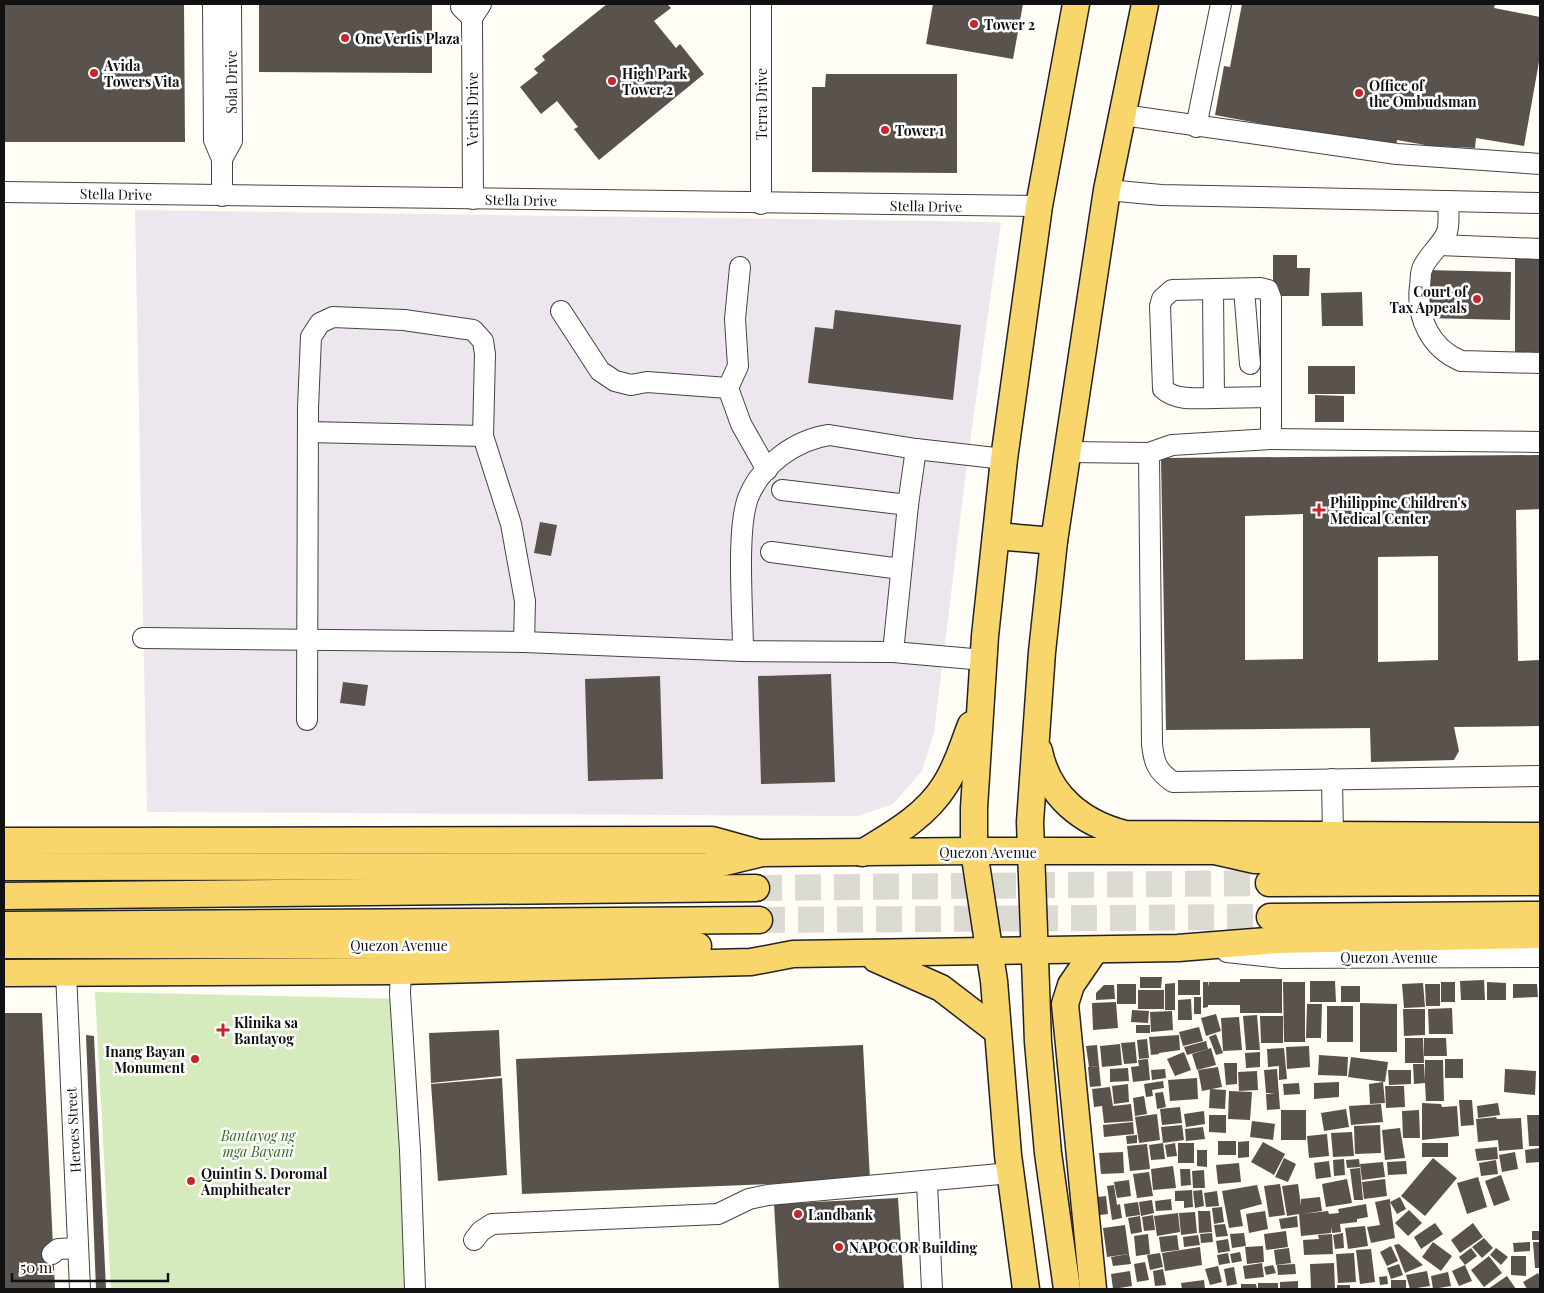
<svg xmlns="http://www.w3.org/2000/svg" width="1544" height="1293" font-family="'Playfair Display',serif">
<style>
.industrial{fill:#eee6ef}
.green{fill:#d5ebbd}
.building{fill:#5a524d;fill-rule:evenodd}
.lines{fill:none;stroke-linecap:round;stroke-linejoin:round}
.major-tunnel{stroke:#dbdad3;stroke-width:26;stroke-dasharray:26 13;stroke-linecap:butt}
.minor-casing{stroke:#444;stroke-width:22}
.major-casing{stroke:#222;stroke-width:29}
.minor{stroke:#fff;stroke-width:20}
.major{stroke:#f9d66b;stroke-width:26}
.poi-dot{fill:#c4262e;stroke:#fff;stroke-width:2}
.labels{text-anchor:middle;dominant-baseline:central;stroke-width:5;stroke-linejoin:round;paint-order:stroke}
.poi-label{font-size:14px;font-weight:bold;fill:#111;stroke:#fff;text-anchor:start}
.street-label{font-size:14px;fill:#111;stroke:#fff}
.park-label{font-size:14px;font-style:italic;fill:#2f6b1f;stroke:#fff}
</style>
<rect width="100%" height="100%" fill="#fffdf5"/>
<path class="industrial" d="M135 210 1001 222 968 456 934 732 922 771 893 804 858 816 147 812Z"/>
<path class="green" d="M95 992 406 999 422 1289H111Z"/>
<g class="building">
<path d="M4 4H184L185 142H4Z"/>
<path d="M259 4H432V73L259 72Z"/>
<path d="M607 4H667L671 8 654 21 676 48 680 44 704 74 599 160 574 129 578 127 557 101 541 114 520 87 538 73 534 69 545 60 542 56Z"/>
<path d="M933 4H1023L1013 59 926 44Z"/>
<path d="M1242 4H1495L1494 8 1540 17V56L1524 146 1476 138 1475 148 1431 146 1397 140 1396 149 1215 115 1224 66 1230 67Z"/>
<path d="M826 74H957V173L812 172V87H825Z"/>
<path d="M1273 255H1297V268H1310L1309 296H1273Z"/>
<rect x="1515" y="256" width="25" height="102"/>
<path d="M1426 270 1511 272 1510 320 1425 318Z"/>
<path d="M1362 292 1363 326H1322L1321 293Z"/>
<path d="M835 310 961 325 953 400 808 383 815 327 833 329Z"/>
<rect x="1308" y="366" width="47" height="28"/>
<path d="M1315 395 1344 396V422H1315Z"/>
<path d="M1540 455V509L1516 510 1518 661 1540 660V726L1454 727 1459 751 1454 760 1371 762 1370 728 1166 730 1161 458ZM1303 514V659L1245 660V516ZM1438 556V660L1378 662V557Z"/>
<path d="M540 522 557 525 551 556 534 553Z"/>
<path d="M831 674 835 782 761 784 758 676Z"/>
<path d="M660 676 663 779 588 781 585 679Z"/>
<path d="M343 682 368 685 365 706 340 703Z"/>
<path d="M1140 977H1162L1161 988H1140Z"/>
<path d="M1240 979H1282V1013H1240V1005H1208V1007L1203 1008V982H1208L1209 987V982H1240Z"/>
<rect x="1178" y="980" width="22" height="15"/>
<path d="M1484 980 1485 1000H1461L1460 981Z"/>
<path d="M1310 981H1335L1336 1002H1310Z"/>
<path d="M1283 982H1305V1042H1284Z"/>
<rect x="1441" y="982" width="14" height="20"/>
<path d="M1487 982 1506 983V1000H1487Z"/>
<path d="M1175 983V1010H1165V984Z"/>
<path d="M1423 983 1425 1007 1404 1008 1402 984Z"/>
<rect x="1117" y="984" width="19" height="20"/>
<path d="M1425 984H1440V1006H1426Z"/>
<path d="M1513 984H1537L1538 997 1513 998Z"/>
<path d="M1104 985H1114L1115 999 1096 1000V993Z"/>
<rect x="1341" y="986" width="19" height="16"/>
<rect x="1138" y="990" width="26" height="19"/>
<rect x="1194" y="997" width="7" height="17"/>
<path d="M1191 999 1192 1020H1178V1000Z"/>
<path d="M1116 1002 1118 1028 1093 1030 1092 1003Z"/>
<path d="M1360 1003 1397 1004V1052H1360Z"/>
<path d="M1307 1004H1322L1321 1038H1306Z"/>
<rect x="1327" y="1006" width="26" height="36"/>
<path d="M1452 1008 1453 1034H1429L1428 1009Z"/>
<path d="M1403 1009H1425V1035L1404 1036Z"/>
<path d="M1132 1010 1149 1011 1148 1023 1131 1022Z"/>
<path d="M1172 1011 1173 1030 1151 1032 1150 1012Z"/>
<path d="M4 1013H42L55 1289H4Z"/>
<path d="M1216 1014 1221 1031 1206 1036 1201 1018Z"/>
<path d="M1257 1015 1260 1050H1246L1243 1016Z"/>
<path d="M1260 1016H1283V1043H1261Z"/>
<path d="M1239 1017 1242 1050 1223 1051 1221 1018Z"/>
<rect x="1136" y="1025" width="14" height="8"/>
<path d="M1199 1027 1203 1041 1183 1046 1179 1032Z"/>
<path d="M499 1030 501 1076 431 1083 429 1033Z"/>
<path d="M1216 1034 1223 1053 1216 1055 1209 1037Z"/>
<path d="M86 1035 94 1036 106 1289H96Z"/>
<path d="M1179 1035 1180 1050 1159 1053 1158 1044 1159 1054 1151 1055 1149 1037Z"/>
<path d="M1405 1038H1423L1424 1063H1405Z"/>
<path d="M1424 1038H1446L1447 1056H1424Z"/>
<path d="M1147 1039 1149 1058 1139 1059 1137 1040Z"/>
<path d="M1206 1041 1208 1049 1187 1055 1184 1047Z"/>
<path d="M1135 1042 1137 1063 1124 1064 1121 1043Z"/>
<path d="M1120 1044 1122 1065 1102 1067 1100 1046Z"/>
<path d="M863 1045 870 1180 522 1194 516 1059Z"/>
<path d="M1097 1045 1099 1066 1089 1067 1086 1046Z"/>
<path d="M1309 1046 1310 1067 1287 1069 1286 1047Z"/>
<path d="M1211 1048 1216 1065 1197 1070 1192 1054Z"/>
<path d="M1284 1048 1287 1079 1279 1080V1066L1268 1067 1267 1049Z"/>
<path d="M1184 1052 1191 1070 1175 1076 1167 1059Z"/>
<path d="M1260 1052V1067L1246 1068 1245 1053Z"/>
<path d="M1319 1055 1348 1057 1347 1076 1318 1075Z"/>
<path d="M1351 1057 1388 1062 1385 1082 1348 1077Z"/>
<path d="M1148 1059 1150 1080 1133 1082 1131 1067 1139 1066 1138 1060Z"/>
<rect x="1445" y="1059" width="18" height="19"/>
<path d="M1425 1060H1443L1444 1101H1426L1425 1083 1414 1084 1413 1064H1424L1425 1081Z"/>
<path d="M1224 1063H1237V1084L1226 1085Z"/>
<path d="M1099 1066 1101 1086 1090 1087 1088 1067Z"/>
<path d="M1218 1067 1222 1087 1202 1091 1198 1070Z"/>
<path d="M1128 1068 1129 1081 1110 1082V1069Z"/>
<path d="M1165 1069 1166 1078 1152 1080 1151 1070Z"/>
<path d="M1277 1069 1280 1109 1267 1110 1266 1094 1276 1093H1266L1264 1070Z"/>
<path d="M1505 1069 1536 1071 1535 1095 1504 1092Z"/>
<path d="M1388 1070H1411V1084L1389 1085Z"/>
<path d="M1257 1071 1258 1090 1239 1091 1238 1072Z"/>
<path d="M502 1078 507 1175 438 1181 431 1084Z"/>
<path d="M1197 1078 1198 1099 1170 1101 1168 1080Z"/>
<path d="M1163 1081 1164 1088 1152 1090 1153 1096 1146 1097 1144 1084Z"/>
<path d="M1339 1082V1097L1314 1099V1083Z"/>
<path d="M1383 1082 1385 1103 1370 1104 1369 1084Z"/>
<path d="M1299 1083 1300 1094 1284 1095 1283 1084Z"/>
<path d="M1128 1084 1129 1102 1114 1104 1112 1086Z"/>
<path d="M1385 1086H1404L1405 1107 1386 1108Z"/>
<path d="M1110 1087 1113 1106 1131 1104 1133 1121 1104 1123 1102 1106 1094 1107 1092 1089Z"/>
<path d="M1210 1089 1226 1090 1225 1109 1209 1108Z"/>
<path d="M1229 1091 1252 1092 1250 1120 1228 1119Z"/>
<path d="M1163 1092 1166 1107 1157 1109 1155 1093Z"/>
<path d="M1144 1096 1147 1114 1135 1116 1133 1098Z"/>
<path d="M1459 1100H1472L1474 1125 1461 1126Z"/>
<path d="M1422 1103 1441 1104 1442 1107 1457 1106 1459 1136 1422 1140Z"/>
<path d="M1498 1103 1500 1115 1478 1118 1477 1106Z"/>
<path d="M1381 1104 1383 1122 1351 1125 1349 1106Z"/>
<path d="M1180 1107 1182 1123 1162 1125 1160 1109Z"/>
<path d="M1346 1109 1349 1127 1324 1131 1321 1113Z"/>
<rect x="1281" y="1110" width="25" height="30"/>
<path d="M1419 1110 1420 1138H1403L1402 1111Z"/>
<path d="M1204 1111 1205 1124 1186 1127 1184 1114Z"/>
<path d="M1157 1114 1160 1140 1139 1143 1135 1117Z"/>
<path d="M1209 1115H1226V1133L1209 1132Z"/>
<path d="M1527 1115H1540V1146H1529Z"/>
<path d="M1496 1117 1497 1119 1521 1118 1523 1149 1499 1151 1498 1140 1478 1142 1476 1119Z"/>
<path d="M1252 1121 1275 1124 1273 1140 1250 1137Z"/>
<path d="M1133 1122 1134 1134 1104 1137 1103 1125Z"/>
<path d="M1182 1125 1184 1140 1163 1143 1161 1127Z"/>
<path d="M1380 1125 1381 1153 1355 1154 1354 1126Z"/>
<path d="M1203 1127 1205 1139 1186 1141 1185 1129Z"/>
<path d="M1400 1128 1405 1158 1385 1160 1382 1130Z"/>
<path d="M1352 1132 1354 1156 1333 1157 1331 1133Z"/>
<path d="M1327 1134 1329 1156 1309 1158 1307 1136Z"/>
<path d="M1137 1135V1143L1127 1144 1126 1136Z"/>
<rect x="1218" y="1141" width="18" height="14"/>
<path d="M1249 1141V1157L1238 1158V1142Z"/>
<path d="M1263 1142 1285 1154 1274 1175 1251 1162Z"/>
<path d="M1163 1143 1165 1159 1151 1160 1149 1145Z"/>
<path d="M1175 1143 1177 1156 1167 1157 1165 1145Z"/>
<rect x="1178" y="1143" width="16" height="20"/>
<rect x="1422" y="1143" width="26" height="14"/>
<path d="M1147 1144 1150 1169 1130 1171 1127 1146Z"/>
<path d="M1497 1147 1498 1159 1477 1161 1475 1149Z"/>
<path d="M1540 1148V1162L1526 1163 1525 1150Z"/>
<path d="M1197 1150H1207V1167L1197 1166Z"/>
<path d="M1123 1152 1124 1173 1101 1174 1099 1153Z"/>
<path d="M1515 1152 1518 1169 1502 1172 1499 1155Z"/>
<path d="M1284 1158 1296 1164 1288 1182 1275 1177Z"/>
<path d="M1433 1158 1457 1178 1425 1216 1401 1196Z"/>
<path d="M1344 1159 1345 1175 1334 1176 1333 1160Z"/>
<path d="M1359 1159 1360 1167 1347 1168 1346 1160Z"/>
<path d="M1496 1160 1498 1174 1481 1176 1479 1163Z"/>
<path d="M1329 1161 1331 1177 1316 1179 1314 1163Z"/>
<path d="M1406 1161 1407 1174 1388 1175 1387 1162Z"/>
<path d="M1383 1162 1385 1177 1362 1180 1360 1164Z"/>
<path d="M1239 1163 1241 1182 1218 1184 1216 1165Z"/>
<path d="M1173 1166 1176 1188 1153 1190 1151 1169Z"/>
<path d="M1360 1168 1363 1200H1354L1350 1169Z"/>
<path d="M1180 1169H1190L1191 1185 1181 1186Z"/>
<path d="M1204 1170 1205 1188H1193L1192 1171Z"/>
<path d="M1149 1172 1153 1196 1137 1198 1133 1174Z"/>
<path d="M1501 1175 1510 1200 1494 1206 1485 1181Z"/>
<path d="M1478 1177 1487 1207 1467 1214 1457 1183Z"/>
<path d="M1347 1179 1352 1203 1326 1207 1322 1184Z"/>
<path d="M1385 1179 1387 1196 1364 1199 1362 1182Z"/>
<path d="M1129 1180 1131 1196 1117 1198 1114 1182Z"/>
<path d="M1280 1184 1285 1215 1269 1217 1264 1186Z"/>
<path d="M1298 1184 1301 1206V1199L1320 1197 1322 1211 1303 1214 1328 1211 1329 1214 1339 1213 1338 1209 1366 1204 1368 1217 1357 1219V1222L1340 1224 1341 1232 1332 1233 1331 1227V1233L1301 1236 1299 1214 1287 1216 1282 1186Z"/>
<path d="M1114 1185 1117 1205 1120 1204 1122 1218 1112 1220 1107 1186Z"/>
<path d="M1257 1185 1262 1204 1240 1210 1243 1226 1229 1228 1222 1191Z"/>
<path d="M1192 1190 1193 1207 1184 1208V1201H1175V1191Z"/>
<path d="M1202 1190 1204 1206 1195 1208 1193 1191Z"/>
<path d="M1217 1191 1219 1206 1206 1207 1204 1193Z"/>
<path d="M1106 1196 1108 1214 1100 1215 1098 1197Z"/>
<path d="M1400 1197 1406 1209 1397 1214 1390 1202 1395 1238 1371 1243 1367 1227 1380 1225 1375 1202 1390 1199V1202Z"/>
<path d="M898 1198 904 1289H779L774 1204Z"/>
<path d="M1171 1199 1172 1210 1156 1211 1155 1201Z"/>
<path d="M1152 1200 1154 1213 1141 1216 1139 1202Z"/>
<path d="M1138 1202 1140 1215 1126 1217 1124 1204Z"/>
<path d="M1222 1207 1224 1222 1214 1224 1212 1208Z"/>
<path d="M1409 1210 1422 1223 1408 1236 1395 1223Z"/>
<path d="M1198 1211H1210L1212 1232 1199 1233Z"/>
<path d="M1265 1211 1268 1229 1249 1233 1246 1214Z"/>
<path d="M1195 1212 1197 1233 1181 1235 1179 1213Z"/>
<path d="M1178 1213 1180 1232 1157 1236 1154 1216Z"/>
<path d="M1153 1215 1155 1230 1144 1231 1142 1217Z"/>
<path d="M1140 1216 1142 1232 1131 1234 1128 1218Z"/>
<path d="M1297 1216 1298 1227 1281 1229 1279 1219Z"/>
<path d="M1435 1223 1443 1234 1421 1249 1414 1237Z"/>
<path d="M1473 1223 1483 1237 1460 1253 1451 1240Z"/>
<path d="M1225 1224 1228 1236 1216 1237 1214 1225Z"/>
<path d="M1125 1225 1129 1254 1107 1257 1103 1228Z"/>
<path d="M1365 1226 1368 1246 1348 1249 1345 1228Z"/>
<path d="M1286 1231 1288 1247 1266 1250 1264 1234Z"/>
<rect x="1532" y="1231" width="8" height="9"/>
<path d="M1212 1233 1213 1242 1201 1243 1200 1234Z"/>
<path d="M1244 1233 1246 1246 1232 1248 1230 1234Z"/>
<path d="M1343 1233 1344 1248 1335 1249 1333 1235Z"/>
<path d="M1148 1234 1150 1254 1136 1256 1134 1236Z"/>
<path d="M1332 1234 1333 1254 1304 1255 1303 1240 1319 1239 1318 1235Z"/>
<path d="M1177 1235 1179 1250 1161 1252 1159 1237Z"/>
<path d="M1198 1235 1200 1245 1184 1247 1183 1237Z"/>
<path d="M1484 1238 1493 1248 1482 1258 1472 1247Z"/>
<path d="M1228 1239 1230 1251 1218 1253 1216 1241Z"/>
<path d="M1433 1242 1452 1256 1441 1271 1422 1257Z"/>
<path d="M1530 1242V1251L1514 1252 1513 1243Z"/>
<path d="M1533 1242H1540V1268H1535Z"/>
<path d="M1399 1244 1423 1265 1405 1273 1394 1245Z"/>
<path d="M1263 1246 1264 1262 1247 1264 1245 1247Z"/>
<path d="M1391 1246 1398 1261 1387 1266 1380 1252Z"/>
<path d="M1200 1247 1202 1265 1165 1271 1162 1253Z"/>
<path d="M1289 1248 1291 1263 1276 1265 1274 1250Z"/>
<path d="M1471 1248 1477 1256 1465 1265 1459 1257Z"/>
<path d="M1496 1248 1508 1257 1501 1265 1490 1255Z"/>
<path d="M1371 1249 1375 1282 1360 1284 1356 1250Z"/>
<path d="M1240 1252 1242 1261 1232 1263 1230 1254Z"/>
<path d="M1160 1253 1163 1267 1150 1270 1147 1255Z"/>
<path d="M1228 1253 1230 1263 1219 1265 1217 1255Z"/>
<path d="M1354 1253 1356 1282 1338 1283 1336 1254Z"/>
<path d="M1129 1254 1131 1264 1113 1266 1111 1257Z"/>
<path d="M1489 1256 1502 1273 1484 1287 1471 1270Z"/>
<path d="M1511 1256H1526V1276L1511 1275Z"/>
<path d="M1145 1262 1149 1280 1137 1282 1134 1264Z"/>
<path d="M1262 1263 1264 1277 1245 1279 1243 1266Z"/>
<path d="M1334 1263 1335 1289H1311L1310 1264Z"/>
<path d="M1295 1264 1296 1274 1278 1275 1277 1265Z"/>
<path d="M1399 1264 1403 1275 1391 1279 1387 1268Z"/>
<path d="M1273 1265 1276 1273 1266 1275 1264 1267Z"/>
<path d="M1465 1265 1472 1281 1459 1286 1452 1271Z"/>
<path d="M1218 1266 1222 1282 1210 1285 1205 1269Z"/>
<path d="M1234 1267 1237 1284 1227 1286 1224 1269Z"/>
<path d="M1163 1269 1166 1285 1155 1286 1153 1271Z"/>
<path d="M1130 1271 1132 1286 1113 1289 1111 1274Z"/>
<path d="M1427 1271 1430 1286 1410 1289 1406 1275Z"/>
<path d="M1448 1272 1451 1286 1433 1289 1431 1276Z"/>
<path d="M1538 1273 1540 1277V1289H1527L1523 1282Z"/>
<path d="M1387 1276 1388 1284 1380 1285 1379 1277Z"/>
<path d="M1507 1276 1516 1289H1488Z"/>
<path d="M1204 1280 1205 1289H1182L1181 1283Z"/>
<rect x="1391" y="1280" width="15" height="9"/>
<path d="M1298 1281V1289H1280V1282Z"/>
<rect x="1258" y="1283" width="20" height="6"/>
<path d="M1241 1284H1256L1257 1289H1241Z"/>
<rect x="1337" y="1285" width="13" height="4"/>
</g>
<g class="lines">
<g class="major-tunnel">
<path d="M756 888 1269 883"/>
<path d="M759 920 1270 917"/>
</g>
<g class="minor-casing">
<g id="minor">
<path d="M213 4 214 140 222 159V196"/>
<path d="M461 4V7L472 18"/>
<path d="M1123 115 1397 154 1540 164"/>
<path d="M1196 127 1221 4"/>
<path d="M222 159 232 141 231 4"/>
<path d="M1107 190 1161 195 1540 203"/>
<path d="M4 192 1039 206"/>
<path d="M473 199 472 18 481 4"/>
<path d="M1448 201C1448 211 1450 222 1447 232 1442 245 1429 254 1423 267 1420 272 1421 280 1420 286 1416 317 1430 348 1461 361L1540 363"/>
<path d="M761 204V4"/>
<path d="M1439 245 1540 249"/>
<path d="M740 267 735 319 738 366 728 388 741 424 767 470"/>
<path d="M1244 289 1250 364"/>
<path d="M1213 290 1214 398 1271 397"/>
<path d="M561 311 600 371 615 381 631 385 647 382 728 388"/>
<path d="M1214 398C1197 398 1176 401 1163 389L1160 306 1162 299 1172 290 1260 288 1268 290 1271 298V439"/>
<path d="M308 432 483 436"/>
<path d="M1069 452 1149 453 1172 445 1271 439 1540 442"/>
<path d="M1149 453 1152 744C1154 763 1157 771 1173 782L1540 776"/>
<path d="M782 490 908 505"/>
<path d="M771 552 901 569"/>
<path d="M143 638 524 642 743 651 893 652 984 660"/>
<path d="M743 651C743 613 736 530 748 498 761 465 795 440 829 435L916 449 1004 459"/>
<path d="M893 652 908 505 916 449"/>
<path d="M307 720 308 408 311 337 320 323 333 317 404 320 473 330 483 341 485 354 483 436 511 524 525 601 524 642"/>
<path d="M1332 779 1333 835"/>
<path d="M1227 952 1282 958 1540 957"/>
<path d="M401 971 400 993 410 1150 415 1289"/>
<path d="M66 972 80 1289"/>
<path d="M927 1183 932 1289"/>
<path d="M474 1240 481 1231 492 1224 718 1214 749 1199 768 1195 1011 1173"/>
<path d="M52 1254 58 1249 78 1248"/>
</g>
</g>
<g class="major-casing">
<g id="major">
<path d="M996 536 1054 541"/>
<path d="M1039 751C1048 796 1082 823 1125 834L1540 836"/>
<path d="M4 841 712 840 759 853"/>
<path d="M862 853C892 835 926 816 945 785 957 767 963 745 971 725"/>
<path d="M4 867 708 866 762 853 974 851H1215L1255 860H1540"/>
<path d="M1269 883 1540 882"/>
<path d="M4 896 756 888"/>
<path d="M1270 917 1540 915"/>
<path d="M4 925 759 920"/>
<path d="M4 945 698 946"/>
<path d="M876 959 941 988 997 1031"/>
<path d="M4 973 401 971 751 962 793 954 1178 948 1278 940 1540 935"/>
<path d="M1026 1289 1008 1155 994 981 974 851V808L985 636 1004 459 1039 206 1076 4"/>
<path d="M1067 1289 1048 1153 1038 1042 1030 822 1042 652 1054 541 1107 190 1145 4"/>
<path d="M1093 1289 1065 1004 1071 985 1095 950"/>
</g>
</g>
<use href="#minor" class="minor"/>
<use href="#major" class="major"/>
</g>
<g class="poi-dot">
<circle cx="974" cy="24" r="5"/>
<circle cx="345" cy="38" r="5"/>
<circle cx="94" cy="73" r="5"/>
<circle cx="612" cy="81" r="5"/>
<circle cx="1359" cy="93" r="5"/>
<circle cx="885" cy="130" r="5"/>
<circle cx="1477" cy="299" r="5"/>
<path d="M1316.5 502.5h5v5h5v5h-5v5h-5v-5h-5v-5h5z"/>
<path d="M220.5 1022.5h5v5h5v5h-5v5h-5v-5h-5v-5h5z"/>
<circle cx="195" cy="1059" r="5"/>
<circle cx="191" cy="1181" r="5"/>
<circle cx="798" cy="1214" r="5"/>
<circle cx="839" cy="1247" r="5"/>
</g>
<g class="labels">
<g class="poi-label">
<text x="984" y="24">Tower 2</text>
<text x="355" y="38">One Vertis Plaza</text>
<text x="104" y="65">Avida<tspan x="104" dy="16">Towers Vita</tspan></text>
<text x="622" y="73">High Park<tspan x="622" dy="16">Tower 2</tspan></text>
<text x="1369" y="85">Office of<tspan x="1369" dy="16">the Ombudsman</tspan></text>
<text x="895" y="130">Tower 1</text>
<text x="1467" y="291" text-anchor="end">Court of<tspan x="1467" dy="16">Tax Appeals</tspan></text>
<text x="1330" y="502">Philippine Children's<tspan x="1330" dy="16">Medical Center</tspan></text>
<text x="234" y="1022">Klinika sa<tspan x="234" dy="16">Bantayog</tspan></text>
<text x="185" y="1051" text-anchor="end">Inang Bayan<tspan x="185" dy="16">Monument</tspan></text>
<text x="201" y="1173">Quintin S. Doromal<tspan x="201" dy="16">Amphitheater</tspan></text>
<text x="808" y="1214">Landbank</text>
<text x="849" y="1247">NAPOCOR Building</text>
</g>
<g class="street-label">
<text transform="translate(231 82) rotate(-90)">Sola Drive</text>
<text transform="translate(761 104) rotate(-90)">Terra Drive</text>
<text transform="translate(472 109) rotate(-90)">Vertis Drive</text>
<text transform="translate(116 194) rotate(1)">Stella Drive</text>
<text transform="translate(521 200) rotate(1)">Stella Drive</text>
<text transform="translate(926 206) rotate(1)">Stella Drive</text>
<text x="988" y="852">Quezon Avenue</text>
<text x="399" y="945">Quezon Avenue</text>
<text x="1389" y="957">Quezon Avenue</text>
<text transform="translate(73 1130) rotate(-93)">Heroes Street</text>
</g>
<g class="park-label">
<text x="258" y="1135">Bantayog ng<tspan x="258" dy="16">mga Bayani</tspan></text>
</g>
</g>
<rect width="1544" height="1293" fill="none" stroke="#111111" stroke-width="10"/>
<path d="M12 1273v8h156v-8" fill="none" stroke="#111111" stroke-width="2.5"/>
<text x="20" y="1273" font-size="15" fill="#111111" stroke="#ffffff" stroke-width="4" paint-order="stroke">50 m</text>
</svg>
